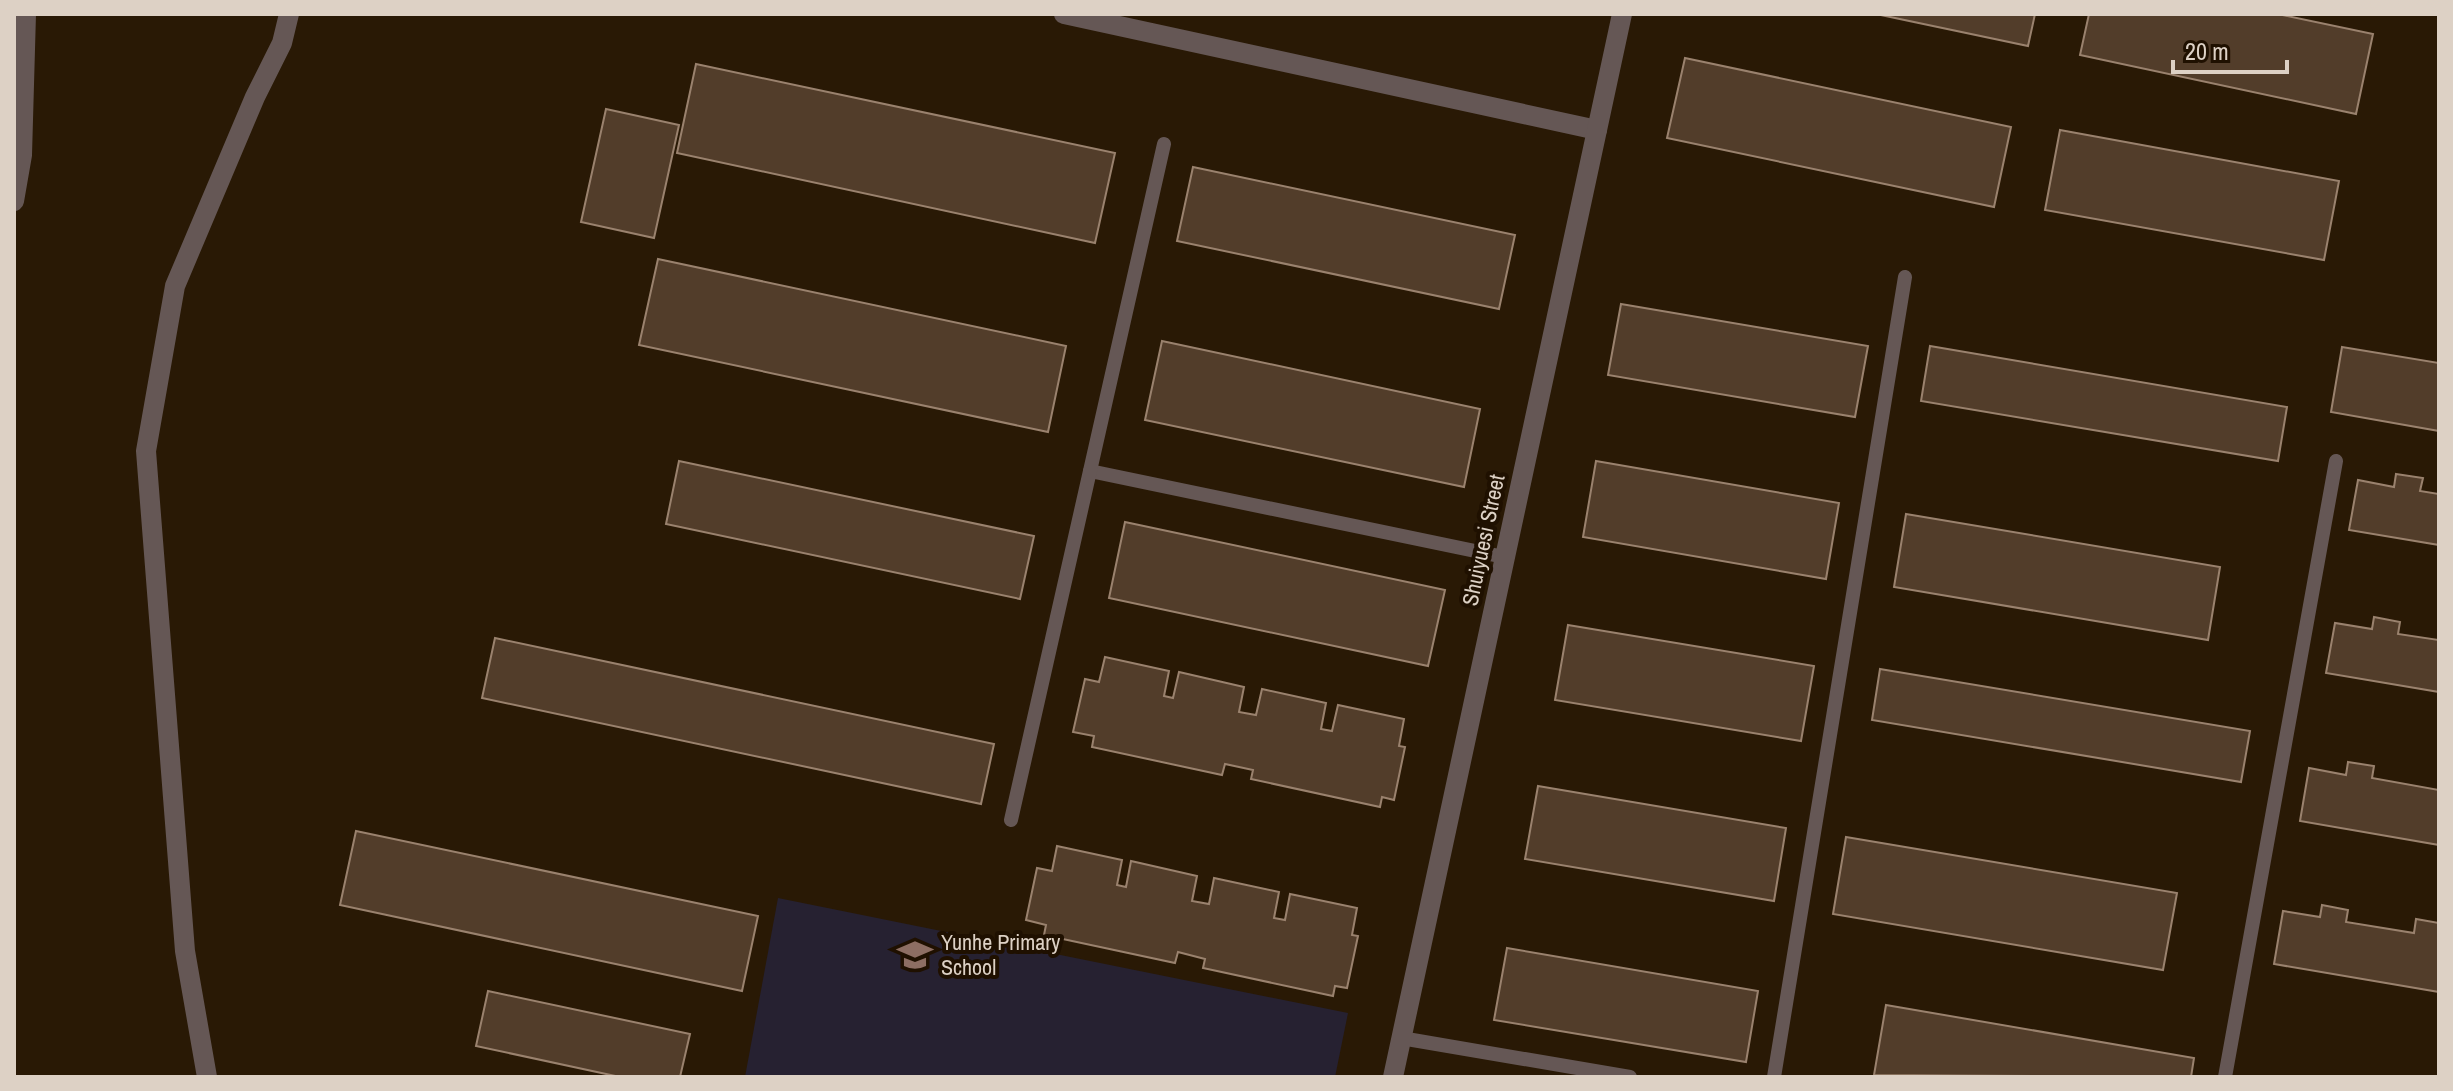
<svg xmlns="http://www.w3.org/2000/svg" width="2453" height="1091" font-family="'Archivo Narrow',sans-serif">
<style>
.education{fill:#262131}
.building{fill:#523d2a;stroke:#9a826e;stroke-width:2}
.lines{fill:none;stroke-linecap:round;stroke-linejoin:round}
.service{stroke:#655755;stroke-width:14}
.minor{stroke:#655755;stroke-width:20}
.tertiary{stroke:#655755;stroke-width:20}
.labels{text-anchor:middle;dominant-baseline:central;stroke-width:8;stroke-linejoin:round;paint-order:stroke}
.street-label{font-size:22px;fill:#ddd1c5;stroke:#1f1000}
.poi-label{font-size:22px;fill:#ddd1c5;stroke:#1f1000;text-anchor:start}
</style>
<rect width="100%" height="100%" fill="#291905"/>
<path class="education" d="M778 898 1348 1013 1335 1077H745Z"/>
<g class="building">
<path d="M1876 14H2035L2028 46Z"/>
<path d="M2089 14H2278L2373 34 2356 114 2080 55Z"/>
<path d="M1685 58 2011 127 1994 207 1667 138Z"/>
<path d="M696 64 1115 153 1095 243 677 153Z"/>
<path d="M606 109 679 125 654 238 581 222Z"/>
<path d="M2060 130 2339 181 2324 260 2045 210Z"/>
<path d="M1193 167 1515 235 1499 309 1177 241Z"/>
<path d="M658 259 1066 346 1048 432 639 345Z"/>
<path d="M1621 304 1868 346 1855 417 1608 375Z"/>
<path d="M1162 341 1480 409 1464 487 1145 420Z"/>
<path d="M1930 346 2287 407 2278 461 1921 401Z"/>
<path d="M2342 347 2439 363V431L2331 412Z"/>
<path d="M679 461 1034 536 1020 599 666 524Z"/>
<path d="M1596 461 1839 503 1826 579 1583 537Z"/>
<path d="M2396 474 2423 478 2420 491 2439 494V545L2349 530 2358 480 2394 487Z"/>
<path d="M1906 514 2220 567 2208 640 1894 587Z"/>
<path d="M1125 522 1445 590 1428 666 1109 598Z"/>
<path d="M2374 617 2400 622 2398 634 2439 640V692L2326 673 2335 623 2372 629Z"/>
<path d="M1568 625 1814 666 1801 741 1555 700Z"/>
<path d="M495 638 994 744 981 804 482 698Z"/>
<path d="M1105 657 1169 671 1164 696 1173 698 1179 672 1244 687 1239 712 1256 715 1262 689 1326 703 1321 729 1332 731 1338 705 1404 719 1399 746 1405 747 1394 800 1382 797 1380 807 1251 779 1253 770 1225 764 1222 775 1092 747 1094 736 1073 732 1085 679 1099 682Z"/>
<path d="M1880 669 2250 731 2241 782 1872 720Z"/>
<path d="M2348 762 2374 766 2372 778 2439 790V845L2300 821 2309 768 2346 775Z"/>
<path d="M1538 786 1786 828 1774 901 1525 859Z"/>
<path d="M356 831 758 916 742 991 340 905Z"/>
<path d="M1846 837 2177 893 2163 970 1833 914Z"/>
<path d="M1057 846 1122 860 1117 885 1126 887 1131 861 1197 876 1192 901 1209 904 1214 878 1279 892 1274 918 1285 920 1290 894 1357 908 1352 935 1358 936 1347 988 1335 986 1333 996 1203 968 1205 959 1178 952 1175 963 1044 935 1046 925 1026 920 1037 868 1052 871Z"/>
<path d="M2322 905 2348 910 2346 922 2414 933 2416 919 2439 923V992L2274 964 2283 911 2320 917Z"/>
<path d="M1507 948 1758 991 1746 1062 1494 1020Z"/>
<path d="M488 991 690 1034 680 1077H620L476 1046Z"/>
<path d="M1886 1005 2194 1058 2191 1077 1874 1075Z"/>
</g>
<g class="lines">
<g class="service">
<path d="M1090 471 1504 557"/>
<path d="M1011 820 1164 144"/>
<path d="M1401 1038 1630 1077"/>
<path d="M1774 1077 1905 277"/>
<path d="M2225 1077 2336 461"/>
</g>
<g class="minor">
<path d="M1064 14 1597 130"/>
<path d="M14 201 22 155 26 14"/>
<path d="M207 1077 185 951 146 451 175 286 255 97 282 43 289 14"/>
</g>
<path class="tertiary" d="M1393 1077 1622 14"/>
</g>
<defs>
<g id="school-bare" transform="scale(2.76)"><path d="M0-5L7-2L0 1L-7-2ZM-4 1L0 2.5L4 1V4Q0 6-4 4Z" fill="#8d6e63" stroke="#1f1000" stroke-width="2.5" paint-order="stroke"/></g>
</defs>
<g fill-rule="evenodd">
<use href="#school-bare" x="915" y="955"/>
</g>
<g class="labels">
<g class="street-label">
<text transform="translate(1483 540) rotate(-78)">Shuiyuesi Street</text>
</g>
<g class="poi-label">
<text x="941" y="942">Yunhe Primary<tspan x="941" dy="25">School</tspan></text>
</g>
</g>
<rect width="2453" height="1091" fill="none" stroke="#ddd1c5" stroke-width="32"/>
<path d="M2173 60v12h114v-12" fill="none" stroke="#ddd1c5" stroke-width="4"/>
<text x="2185" y="60" font-size="24" fill="#ddd1c5" stroke="#1f1000" stroke-width="6" paint-order="stroke">20 m</text>
</svg>
